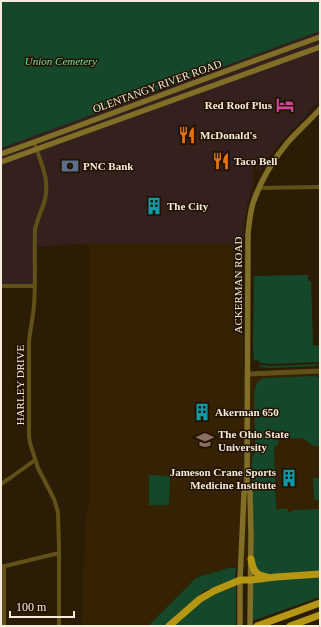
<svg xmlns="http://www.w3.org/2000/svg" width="321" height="627" font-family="Georgia,serif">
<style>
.commercial{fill:#34211e}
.built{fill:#342202}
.green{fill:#15482a}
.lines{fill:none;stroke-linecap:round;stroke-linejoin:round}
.minor{stroke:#615119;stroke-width:4}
.tertiary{stroke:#615119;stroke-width:5}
.secondary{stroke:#816e27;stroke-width:5.5}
.motorway{stroke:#b59714;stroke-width:7}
.labels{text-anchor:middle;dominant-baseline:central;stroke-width:3;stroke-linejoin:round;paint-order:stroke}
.park-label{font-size:11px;font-style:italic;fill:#75e19c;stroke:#211300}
.street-label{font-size:11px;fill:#f6ecde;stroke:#211300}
.poi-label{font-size:11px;font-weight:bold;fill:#f6ecde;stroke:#211300;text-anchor:start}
</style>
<rect width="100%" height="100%" fill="#2b1d05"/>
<path class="commercial" d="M320 31V100L275 149 260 171 254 165V122L253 185 247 205 244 224 243 244 89 243 35 247 34 286H1V148Z"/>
<path class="built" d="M89 243 243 244V371L248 374 320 371V564L228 568 196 578 148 626H82L85 519 89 507Z"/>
<g class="green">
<path d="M1 1H320V31L1 148Z"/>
<path d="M308 275V281H311L313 345 320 346V362L271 364 261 363 257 360 254 361 253 351 254 276Z"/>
<path d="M320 364 315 366 271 368 259 367 260 365 271 366Z"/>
<path d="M315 376 320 378V446H313L303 438 279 439 278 445 274 447 276 509H288V512H292L293 510 320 509V571L266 575 256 570 253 553 252 460 255 446 254 392C256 385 257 380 265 378Z"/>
<path d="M149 475 170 476 169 505H149Z"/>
<path d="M313 478H320V501L316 500 314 498Z"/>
<path d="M228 568H236L235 577 234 580 204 591 164 626H148L196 578Z"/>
<path d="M320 577V597L252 621 253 583 254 581Z"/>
<path d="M235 586H236V626H172L207 598Z"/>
</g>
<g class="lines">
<g class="minor">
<path d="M34 142C41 164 51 180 44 203 41 212 37 220 35 230 34 255 36 280 34 305 33 318 30 330 29 342V436L30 443 38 468 54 499 58 512 59 548V626"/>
<path d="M259 188 320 187"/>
<path d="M1 286H34"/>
<path d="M1 484 10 478 35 460"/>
<path d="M1 567 59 553"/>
<path d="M4 626V566"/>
</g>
<path class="tertiary" d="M248 374 320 371"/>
<g class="secondary">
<path d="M1 154C107 116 213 75 320 37"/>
<path d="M1 162C107 124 213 85 320 47"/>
<path d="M240 626V580L244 493 247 485"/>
<path d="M250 626 251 535 250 492 247 484 248 234C249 224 250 213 253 203 260 182 273 160 288 142 298 131 310 120 320 109"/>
</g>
<g class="motorway">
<path d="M251 559C253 570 255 575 267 577"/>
<path d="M169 626 200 599 214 591 233 583 240 580H251L276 577 320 574"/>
<path d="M257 626 320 603"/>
<path d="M290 626 320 615"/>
</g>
</g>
<defs>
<g id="hotel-bare" transform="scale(1.38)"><path d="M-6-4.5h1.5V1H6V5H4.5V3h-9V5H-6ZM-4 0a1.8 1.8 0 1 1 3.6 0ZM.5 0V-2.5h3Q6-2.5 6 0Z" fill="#d1479c" stroke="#211300" stroke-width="2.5" paint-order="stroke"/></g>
<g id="restaurant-bare" transform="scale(1.38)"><path d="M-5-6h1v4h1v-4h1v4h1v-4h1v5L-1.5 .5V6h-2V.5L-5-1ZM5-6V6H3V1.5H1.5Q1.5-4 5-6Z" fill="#e8710a" stroke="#211300" stroke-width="2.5" paint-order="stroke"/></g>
<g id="bank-bare" transform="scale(1.38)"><path d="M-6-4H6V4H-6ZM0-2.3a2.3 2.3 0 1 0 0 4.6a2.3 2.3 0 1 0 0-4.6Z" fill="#5c6f8a" stroke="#211300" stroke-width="2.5" paint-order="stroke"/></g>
<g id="building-bare" transform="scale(1.38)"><path d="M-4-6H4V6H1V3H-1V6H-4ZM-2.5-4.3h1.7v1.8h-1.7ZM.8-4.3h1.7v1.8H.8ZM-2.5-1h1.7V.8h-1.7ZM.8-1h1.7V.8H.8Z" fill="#0f9aa8" stroke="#211300" stroke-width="2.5" paint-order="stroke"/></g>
<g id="university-bare" transform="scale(1.38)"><path d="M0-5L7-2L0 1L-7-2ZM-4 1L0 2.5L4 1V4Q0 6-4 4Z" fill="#8d6e63" stroke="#211300" stroke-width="2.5" paint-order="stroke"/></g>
</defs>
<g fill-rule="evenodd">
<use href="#hotel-bare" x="285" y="105"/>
<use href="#restaurant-bare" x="187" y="135"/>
<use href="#restaurant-bare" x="221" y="161"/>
<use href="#bank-bare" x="70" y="166"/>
<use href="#building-bare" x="154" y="206"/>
<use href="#building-bare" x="202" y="412"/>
<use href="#university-bare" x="205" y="440"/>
<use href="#building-bare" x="289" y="478"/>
</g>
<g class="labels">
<g class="park-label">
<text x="61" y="61">Union Cemetery</text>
</g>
<g class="street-label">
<text transform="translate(157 86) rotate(-20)">OLENTANGY RIVER ROAD</text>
<text transform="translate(238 285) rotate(-90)">ACKERMAN ROAD</text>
<text transform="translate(20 385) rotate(-90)">HARLEY DRIVE</text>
</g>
<g class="poi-label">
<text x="272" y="105" text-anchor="end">Red Roof Plus</text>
<text x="200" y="135">McDonald's</text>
<text x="234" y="161">Taco Bell</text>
<text x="83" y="166">PNC Bank</text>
<text x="167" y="206">The City</text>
<text x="215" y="412">Akerman 650</text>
<text x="218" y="434">The Ohio State<tspan x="218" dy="13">University</tspan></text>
<text x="276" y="472" text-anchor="end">Jameson Crane Sports<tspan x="276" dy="13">Medicine Institute</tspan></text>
</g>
</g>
<rect width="321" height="627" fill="none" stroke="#f6ecde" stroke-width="4"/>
<path d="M10 611v6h64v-6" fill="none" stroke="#f6ecde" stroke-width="2"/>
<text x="16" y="611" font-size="12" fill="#f6ecde" stroke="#211300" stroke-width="3" paint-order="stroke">100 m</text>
</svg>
